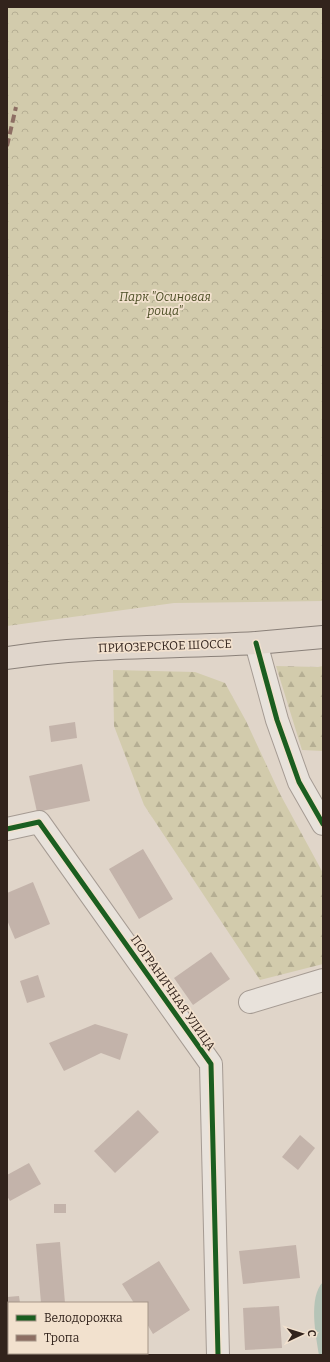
<svg xmlns="http://www.w3.org/2000/svg" width="330" height="1362" font-family="Bitter,serif">
<style>
.forest{fill:url(#forest-firs)}
.park{fill:url(#park-crowns)}
.water{fill:#b5c4b7}
.building{fill:#c3b3aa}
.lines{fill:none;stroke-linecap:round;stroke-linejoin:round}
.minor-casing{stroke:#a59b93;stroke-width:24}
.major-casing{stroke:#8a8079;stroke-width:24}
.minor{stroke:#e8e2db;stroke-width:22}
.major{stroke:#e0d6cc;stroke-width:22}
.quiet{stroke:#8d6e63;stroke-width:4;stroke-dasharray:8 4;stroke-linecap:butt}
.cycleway-casing{stroke:#f2e1ce;stroke-width:8}
.cycleway{stroke:#1b5e20;stroke-width:5}
.labels{text-anchor:middle;dominant-baseline:central;stroke-width:3.5;stroke-linejoin:round;paint-order:stroke}
.park-label{font-size:12px;font-style:italic;fill:#4b4d24;stroke:#f2e1ce}
.street-label{font-size:12px;fill:#32231c;stroke:#f2e1ce}
</style>
<defs>
<pattern id="forest-firs" width="22" height="20" patternUnits="userSpaceOnUse"><rect width="22" height="20" fill="#d2cbac"/><path d="M5 1l3.5 6h-7zM16 11l3.5 6h-7z" fill="#b5ae93"/></pattern>
<pattern id="park-crowns" width="20" height="18" patternUnits="userSpaceOnUse"><rect width="20" height="18" fill="#d2cbac"/><path d="M2 6a3 3 0 1 1 6 0M12 15a3 3 0 1 1 6 0" fill="none" stroke="#b5ae93"/></pattern>
</defs>
<rect width="100%" height="100%" fill="#e0d5c9"/>
<g class="forest">
<path d="M276 666 318 667 323 666V751L302 750Z"/>
<path d="M113 670 195 672 225 683 246 721 280 794 323 873V964L260 980 144 805 114 726Z"/>
</g>
<path class="park" d="M7 7H323V601L174 603 7 626Z"/>
<path class="water" d="M323 1282V1355H319C316 1336 308 1297 323 1282Z"/>
<g class="building">
<path d="M75 722 77 738 51 742 49 726Z"/>
<path d="M82 764 90 801 37 812 29 776Z"/>
<path d="M143 849 173 899 139 919 109 869Z"/>
<path d="M33 882 50 924 15 939 7 920V893Z"/>
<path d="M211 952 230 979 193 1005 174 978Z"/>
<path d="M38 975 45 997 27 1003 20 981Z"/>
<path d="M95 1024 128 1034 120 1060 101 1053 64 1071 49 1043Z"/>
<path d="M138 1110 159 1132 115 1173 94 1151Z"/>
<path d="M300 1135 315 1148 298 1170 282 1157Z"/>
<path d="M29 1163 41 1184 10 1201 7 1196V1175Z"/>
<rect x="54" y="1204" width="12" height="9"/>
<path d="M60 1242 65 1303H41L36 1244Z"/>
<path d="M296 1245 300 1278 243 1284 239 1251Z"/>
<path d="M159 1261 190 1310 153 1334 147 1324V1303H134L122 1284Z"/>
<path d="M19 1296 20 1303H9V1327L7 1328V1297Z"/>
<path d="M279 1306 282 1348 245 1350 243 1308Z"/>
</g>
<g class="lines">
<g class="minor-casing">
<g id="minor">
<path d="M256 643 277 720 299 782 323 824"/>
<path d="M7 829 39 822 211 1064 218 1355"/>
<path d="M250 1002 323 980"/>
</g>
</g>
<g class="major-casing">
<path id="major" d="M7 658C90 645 173 648 256 643 278 641 301 639 323 637"/>
</g>
<use href="#minor" class="minor"/>
<use href="#major" class="major"/>
<path class="quiet" d="M7 146 16 107"/>
<g class="cycleway-casing">
<g id="cycleway">
<path d="M256 643 277 720 299 782 323 824"/>
<path d="M7 829 39 822 211 1064 218 1355"/>
</g>
</g>
<use href="#cycleway" class="cycleway"/>
</g>
<g class="labels">
<g class="park-label">
<text x="165" y="297">Парк "Осиновая<tspan x="165" dy="14">роща"</tspan></text>
</g>
<g class="street-label">
<text transform="translate(165 646) rotate(-2)">ПРИОЗЕРСКОЕ ШОССЕ</text>
<text transform="translate(173 993) rotate(55)">ПОГРАНИЧНАЯ УЛИЦА</text>
</g>
</g>
<rect width="330" height="1362" fill="none" stroke="#32231c" stroke-width="16"/>
<rect x="8" y="1302" width="140" height="52" fill="#f2e1ce" stroke="#a59587"/>
<rect x="16" y="1315" width="20" height="6" fill="#1b5e20" stroke="#a59587"/>
<text x="44" y="1322" font-size="12" fill="#32231c">Велодорожка</text>
<rect x="16" y="1335" width="20" height="6" fill="#8d6e63" stroke="#a59587"/>
<text x="44" y="1342" font-size="12" fill="#32231c">Тропа</text>
<g transform="translate(302 1334) rotate(86)" stroke="#f2e1ce" stroke-width="3" paint-order="stroke">
<path d="M0-3L7 15L0 10L-7 15Z" fill="#32231c"/>
<text y="-6" font-size="11" font-weight="bold" text-anchor="middle" fill="#32231c">С</text>
</g>
</svg>
